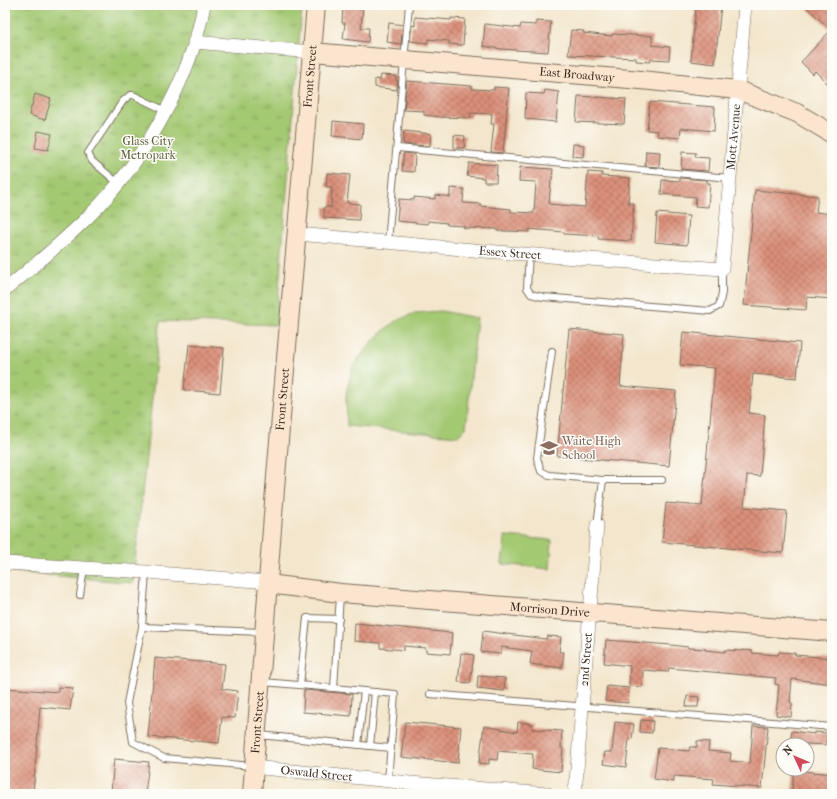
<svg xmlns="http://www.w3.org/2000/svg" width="837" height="799" font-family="'IM FELL French Canon',serif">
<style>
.grass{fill:url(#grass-tufts);stroke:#707a48}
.pitch{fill:#a4c973;stroke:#707a48}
.building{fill:url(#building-cross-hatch)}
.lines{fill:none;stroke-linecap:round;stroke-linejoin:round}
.lane-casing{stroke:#7b6c5b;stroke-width:8}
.street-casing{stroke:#7b6c5b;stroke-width:14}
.secondary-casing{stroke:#7b6c5b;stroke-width:20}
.lane{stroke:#fff;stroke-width:6}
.street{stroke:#fff;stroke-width:13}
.secondary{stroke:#fbe5cf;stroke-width:18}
.labels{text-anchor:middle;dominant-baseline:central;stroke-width:3;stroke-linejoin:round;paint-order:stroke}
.street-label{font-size:12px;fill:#3b2a1e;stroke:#fdfcf7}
.park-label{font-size:12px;fill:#5a5a38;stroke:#fdfcf7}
.education-label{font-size:12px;fill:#785e54;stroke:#fdfcf7;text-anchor:start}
</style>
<defs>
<pattern id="grass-tufts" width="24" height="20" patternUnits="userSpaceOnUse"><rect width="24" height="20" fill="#a4c973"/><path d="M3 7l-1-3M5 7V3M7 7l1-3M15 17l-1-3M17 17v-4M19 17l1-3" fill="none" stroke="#87a35e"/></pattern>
<pattern id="building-cross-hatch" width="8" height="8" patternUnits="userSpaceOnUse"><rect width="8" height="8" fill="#db907a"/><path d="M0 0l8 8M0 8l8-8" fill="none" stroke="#b37663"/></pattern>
</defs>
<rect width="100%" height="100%" fill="#fdfcf7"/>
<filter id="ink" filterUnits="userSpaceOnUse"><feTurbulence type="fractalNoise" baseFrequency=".025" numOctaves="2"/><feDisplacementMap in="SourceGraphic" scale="8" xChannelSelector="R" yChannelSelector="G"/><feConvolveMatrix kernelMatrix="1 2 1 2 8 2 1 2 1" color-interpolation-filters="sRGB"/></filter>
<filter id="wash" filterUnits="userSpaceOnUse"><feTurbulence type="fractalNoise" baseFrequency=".012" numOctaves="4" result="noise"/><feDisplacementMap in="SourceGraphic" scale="16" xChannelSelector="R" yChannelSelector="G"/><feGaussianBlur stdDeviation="0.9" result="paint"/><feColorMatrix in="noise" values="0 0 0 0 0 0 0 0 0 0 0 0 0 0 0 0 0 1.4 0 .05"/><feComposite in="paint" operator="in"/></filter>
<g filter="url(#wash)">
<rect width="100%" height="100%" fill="#f3e6cc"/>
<path class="grass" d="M5 5H302L276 325 160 321 133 583 5 571Z"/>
<g class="pitch">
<path d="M441 311 477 318 466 428 458 436 347 426 346 394 353 366 368 346 384 330 396 321 415 313Z"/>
<path d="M505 536 552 540 550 569 502 564Z"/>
</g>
<g id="blocks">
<g class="building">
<path d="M343 5H363L361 28H369L368 42 343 39 345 23H342Z"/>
<path d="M696 5H721L715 64 691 61Z"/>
<path d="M804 5H832V88L815 71 813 74 801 62 831 30Z"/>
<path d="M415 17 451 20V18L465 19 463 45 449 44V41L428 39V43L410 41 412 25 415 26Z"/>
<path d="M536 21 551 22 548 52 501 49 483 46 485 24 520 28 521 24 536 25Z"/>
<path d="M389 23 403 25 401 44 387 42Z"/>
<path d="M571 30 584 31 583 33 612 36V34L652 36V45L670 47 669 60 651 59 650 62 636 61V58L568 55Z"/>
<path d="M381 75 396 76V81H398L397 90 375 87V79L380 80Z"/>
<path d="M407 81 472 86V89L494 90V87L509 88 503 153 491 152 494 124H491L492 114 471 113 470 118 441 117 424 115V111L404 110Z"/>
<path d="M545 90 559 92 556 122 525 119 526 93 544 94Z"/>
<path d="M35 94 51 99 45 120 29 115Z"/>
<path d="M578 96 626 99 624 124 576 122Z"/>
<path d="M650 102 715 107 714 131 681 128 680 138 657 136 658 131 647 130Z"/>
<path d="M333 121 363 124 362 139 332 136Z"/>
<path d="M38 131 52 134 48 150 35 148Z"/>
<path d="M404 131 431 134 430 146 404 144 403 143Z"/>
<path d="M454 135 465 136 464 148H454Z"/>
<path d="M573 144 584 145 583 157 572 156Z"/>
<path d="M646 151 660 152 659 167 645 166Z"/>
<path d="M682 152 696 153 695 157 709 158 708 171 681 169Z"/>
<path d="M404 153 415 154 414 172 402 171Z"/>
<path d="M469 163 497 165 496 182H484V178L467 176Z"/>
<path d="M520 167 553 169 552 180H551L549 204 585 207 588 172 602 173V176L630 178 628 203H634L631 241 598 239 599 236 564 234V232L529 229V232L510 231H497V229L464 228V226L447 225V223L428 221V224L397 221 399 199 414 200V197L435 199V195L450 197V188L464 189 463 203 481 204 480 206 511 209V212L534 213 536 182 519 181Z"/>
<path d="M327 173 350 175 347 203 360 204 359 220 324 218V207H331L332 187H326Z"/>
<path d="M680 178 707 180V183H710L708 207 695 206 696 197 661 194 662 180 680 181Z"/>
<path d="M755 190 818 196 816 212 832 214V299L807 297 806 310 744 305Z"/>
<path d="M657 213 689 216 687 245 655 242Z"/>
<path d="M569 329 624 334 620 386 676 391 669 466 557 456Z"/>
<path d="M683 332 800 343 797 378 753 374 749 413 765 415 760 476 747 475 744 507 787 511 783 553 662 542 666 503 702 506 715 368 680 365Z"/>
<path d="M189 345 224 348 220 393 184 390Z"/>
<path d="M355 623 452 633 450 654 426 652V648L404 646V650L380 648V643L354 641Z"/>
<path d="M483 631 546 639 547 636 561 637 559 652H564L562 668 530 664 532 651 501 647V654L481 652Z"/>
<path d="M606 640 671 645 688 647V648L706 649 705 650 725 652V650L743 651V650L752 651V653L778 655 779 652 795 653V655L832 658V684L792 679 790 702 792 703 791 717 776 715 779 685 775 684 776 678 669 668 668 672 643 670 642 687 629 686 630 666 604 663Z"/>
<path d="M461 653 474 655 470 683 458 682Z"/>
<path d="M155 658 225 664 222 689 238 691 235 718 222 717 219 743 148 737Z"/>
<path d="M478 676 505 678 504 691 477 688Z"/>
<path d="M607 686 629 688 628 703 605 701Z"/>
<path d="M58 687 73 688 70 710 40 707 33 794H5V688L58 692Z"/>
<path d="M304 690 352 694 351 716 303 712Z"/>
<path d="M687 696 699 697 698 707H686Z"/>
<path d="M641 720 653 721 652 733 640 732Z"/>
<path d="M405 722 461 727 458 763 401 757Z"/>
<path d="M518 722 533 724 532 729 562 731 561 748H563L561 772 532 769 533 754 498 751 497 760 489 759V764L479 763 484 726 517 732Z"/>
<path d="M615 722 634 724 632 739 629 738 626 767 603 764 605 752H612Z"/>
<path d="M753 726 768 727 762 788 713 784 714 779 674 776V782L654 779 658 748 689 751 690 747H697V741L709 742 708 751 731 753 730 761 750 763Z"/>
<path d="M792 731 814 734V732L827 733 826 745 790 743Z"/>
<path d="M114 759 149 762 145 794 111 792Z"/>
<path d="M794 770 832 774 831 794 792 791Z"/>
</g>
</g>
</g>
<g filter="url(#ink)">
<use href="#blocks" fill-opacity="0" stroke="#7b6c5b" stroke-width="1"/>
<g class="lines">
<g class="lane-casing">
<g id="lane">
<path d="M397 148 730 178"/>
<path d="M118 183 92 161 88 153 123 101 130 95H133L166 111"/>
<path d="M388 242 409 5"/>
<path d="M529 254 527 288 531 294 543 297 710 311 719 306 722 293V269"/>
<path d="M552 351 537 458 541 471 549 475 603 480 597 525"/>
<path d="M603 480H662"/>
<path d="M146 572 142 627 127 703 133 742 164 758 252 766"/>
<path d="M80 595 84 568"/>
<path d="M142 627 263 632"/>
<path d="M263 682 334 688 395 694 388 780"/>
<path d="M300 685 307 618 339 619"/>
<path d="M334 688 340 595"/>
<path d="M430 694 832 727"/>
<path d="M259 735 391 748"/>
<path d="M358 745 364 691"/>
<path d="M370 746 375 692"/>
</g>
</g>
<g class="street-casing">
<g id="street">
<path d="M194 42 312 52"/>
<path id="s1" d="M298 234 484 251 722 269 745 5"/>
<path d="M5 290C34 266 63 242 89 216 143 163 191 79 204 5"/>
<path d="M5 563 146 572 268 582"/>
<path id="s2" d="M253 767 410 783 548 794"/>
<path id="s3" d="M575 794 597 525"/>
</g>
</g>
<g class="secondary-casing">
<g id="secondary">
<path id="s4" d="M312 52 641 80 738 90 797 113 832 134"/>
<path id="s5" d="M268 584 341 593 832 632"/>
<path id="s6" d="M252 794 276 476 316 5"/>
</g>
</g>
<use href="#lane" class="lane"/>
<use href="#street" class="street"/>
<use href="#secondary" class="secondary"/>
</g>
</g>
<defs>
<g id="school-bare" transform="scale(1.38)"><path d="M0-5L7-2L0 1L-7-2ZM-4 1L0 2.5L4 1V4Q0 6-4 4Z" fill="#8d6e63" stroke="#fdfcf7" stroke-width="2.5" paint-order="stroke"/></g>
</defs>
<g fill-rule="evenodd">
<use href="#school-bare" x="549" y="448"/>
</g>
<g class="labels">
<g class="street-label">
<text stroke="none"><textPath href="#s4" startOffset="266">East Broadway</textPath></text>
<text stroke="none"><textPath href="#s6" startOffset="720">Front Street</textPath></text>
<text stroke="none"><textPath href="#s1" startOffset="558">Mott Avenue</textPath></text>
<text stroke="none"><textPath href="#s1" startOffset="213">Essex Street</textPath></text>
<text stroke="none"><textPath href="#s6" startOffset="396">Front Street</textPath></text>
<text stroke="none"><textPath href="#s5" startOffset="283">Morrison Drive</textPath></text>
<text stroke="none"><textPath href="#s3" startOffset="135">2nd Street</textPath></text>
<text stroke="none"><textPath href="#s6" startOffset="72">Front Street</textPath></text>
<text stroke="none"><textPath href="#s2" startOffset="64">Oswald Street</textPath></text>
</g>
<g class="park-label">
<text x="148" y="141">Glass City<tspan x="148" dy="14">Metropark</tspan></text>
</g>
<g class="education-label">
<text x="562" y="441">Waite High<tspan x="562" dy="14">School</tspan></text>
</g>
</g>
<rect width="837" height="799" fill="none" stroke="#fdfcf7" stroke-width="20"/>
<g transform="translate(795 757) rotate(314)"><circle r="19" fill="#fdfcf7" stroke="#afa8a0"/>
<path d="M0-3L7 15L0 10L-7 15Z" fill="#d1495b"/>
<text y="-6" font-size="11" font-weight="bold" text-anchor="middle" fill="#3b2a1e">N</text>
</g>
</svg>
